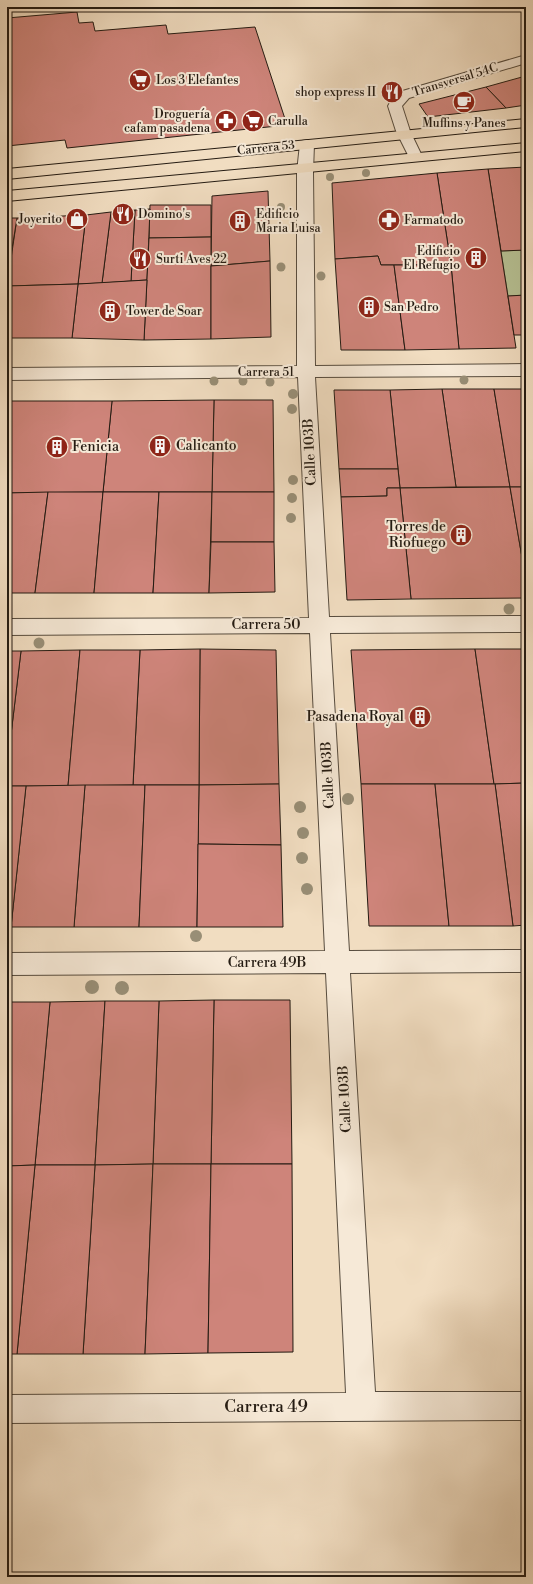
<svg xmlns="http://www.w3.org/2000/svg" width="533" height="1584" font-family="'Libre Bodoni',serif">
<style>
.green{fill:#b7c295;stroke:#6e6e54}
.building{fill:#ce847a;stroke:#241b12}
.lines{fill:none;stroke-linecap:round;stroke-linejoin:round}
.minor-casing{stroke:#574c3e;stroke-width:2}
.major-casing{stroke:#241b12;stroke-width:2}
.minor{fill:#f6e9d7;fill-rule:evenodd}
.major{fill:#f1ddc1;fill-rule:evenodd}
.tree{fill:#988e76}
.labels{text-anchor:middle;dominant-baseline:central;stroke-width:4;stroke-linejoin:round;paint-order:stroke}
.far-poi-label{font-size:12px;fill:#241b12;stroke:#f6e9d7;text-anchor:start}
.far-street-label{font-size:12px;fill:#241b12;stroke:#f6e9d7}
.poi-label{font-size:14px;fill:#241b12;stroke:#f6e9d7;text-anchor:start}
.street-label{font-size:14px;fill:#241b12;stroke:#f6e9d7}
.near-street-label{font-size:17px;fill:#241b12;stroke:#f6e9d7}
</style>
<rect width="100%" height="100%" fill="#f1ddc1"/>
<filter id="stains"><feTurbulence type="fractalNoise" baseFrequency=".005" numOctaves="4"/><feColorMatrix values="0 0 0 0 .2 0 0 0 0 .09 0 0 0 0 .02 0 0 0 .5 -.17"/></filter>
<radialGradient id="worn" r=".72"><stop offset=".6" stop-color="#630" stop-opacity="0"/><stop offset="1" stop-color="#630" stop-opacity=".3"/></radialGradient>
<path class="green" d="M526 250V295L508 296 501 251Z"/>
<g class="building">
<path d="M77 12 79 23 93 22 95 31 166 25 168 34 255 27 287 125 67 148 65 140 7 146V18Z"/>
<path d="M522 77 526 80V105L506 108 486 87Z"/>
<path d="M486 87 506 108 428 117 419 104Z"/>
<path d="M526 167V250L501 251 488 169Z"/>
<path d="M488 169 516 348 459 349 451 265 437 173Z"/>
<path d="M437 173 451 265H381L378 256 335 259 332 183Z"/>
<path d="M268 191 270 261 211 266 212 196Z"/>
<path d="M150 205H211V237L149 238Z"/>
<path d="M150 209 147 280 131 281 135 210Z"/>
<path d="M135 210 131 281 102 283 111 212Z"/>
<path d="M111 212 102 283 78 284 86 215Z"/>
<path d="M86 215 78 284 7 286 17 218Z"/>
<path d="M7 218H17L7 279Z"/>
<path d="M211 237V339L144 340 149 238Z"/>
<path d="M378 256 381 265H394L405 350H341L335 259Z"/>
<path d="M270 261 271 337 211 339V266Z"/>
<path d="M394 265H451L459 349 405 350Z"/>
<path d="M147 280 144 340 72 338 78 284Z"/>
<path d="M78 284 72 338H7V286Z"/>
<path d="M526 295V335H514L508 296Z"/>
<path d="M442 389H494L510 487H456Z"/>
<path d="M442 389 456 487 400 488 390 390Z"/>
<path d="M494 389H526V487H510Z"/>
<path d="M334 390H390L398 469H339Z"/>
<path d="M214 400H273L274 492H212Z"/>
<path d="M214 400 212 492H103L112 401Z"/>
<path d="M7 401H112L103 492 7 493Z"/>
<path d="M339 469H398L400 488H387V496L341 497Z"/>
<path d="M510 487 526 581V598L411 599 400 488Z"/>
<path d="M510 487H526V581Z"/>
<path d="M387 488H400L411 599 347 600 341 497 387 496Z"/>
<path d="M48 492 35 593H7V493Z"/>
<path d="M48 492H103L94 593H35Z"/>
<path d="M103 492H159L153 593H94Z"/>
<path d="M159 492H212L209 593H153Z"/>
<path d="M212 492H274V542H211Z"/>
<path d="M211 542H274L275 592 209 593Z"/>
<path d="M200 649 276 650 279 784 199 785Z"/>
<path d="M200 649 199 785H133L140 650Z"/>
<path d="M475 649 494 784H361L351 650Z"/>
<path d="M475 649H526V783L494 784Z"/>
<path d="M80 650 68 786H7V768L21 651Z"/>
<path d="M80 650H140L133 785 68 786Z"/>
<path d="M7 651H21L7 768Z"/>
<path d="M526 783V925L513 926 495 784Z"/>
<path d="M279 784 281 845 198 844 199 785Z"/>
<path d="M361 784H435L449 926H369Z"/>
<path d="M435 784H495L513 926H449Z"/>
<path d="M85 785H145L139 927H74Z"/>
<path d="M85 785 74 927H11L26 786Z"/>
<path d="M145 785H199L197 927H139Z"/>
<path d="M7 786H26L11 927H7Z"/>
<path d="M198 844 281 845 283 927H197Z"/>
<path d="M214 1000H290L292 1164H211Z"/>
<path d="M214 1000 211 1164H153L159 1001Z"/>
<path d="M105 1001 95 1165H35L50 1002Z"/>
<path d="M105 1001H159L153 1164 95 1165Z"/>
<path d="M7 1002H50L35 1165 7 1166Z"/>
<path d="M153 1164 145 1354H83L95 1165Z"/>
<path d="M153 1164H211L208 1353 145 1354Z"/>
<path d="M211 1164H292L293 1352 208 1353Z"/>
<path d="M35 1165H95L83 1354H17Z"/>
<path d="M35 1165 17 1354H7V1166Z"/>
</g>
<g class="lines">
<g class="minor-casing">
<g id="minor">
<path d="M526 55V63L409 98 402 106 410 131 422 156 420 159 415 160 410 159 396 131 388 106 393 97 399 92Z"/>
<path d="M307 140 312 141 314 144 313 172 315 366 526 364V376L315 377 329 617 526 616V632L330 633 349 951 526 950V972L350 973 375 1392H526V1420L7 1423V1395L346 1393 326 973 7 975V953L325 951 310 633 7 635V619L309 618 298 377 7 380V368L297 366V172L300 144 302 141Z"/>
</g>
</g>
<g class="major-casing">
<g id="major">
<path d="M526 119V127L7 179V169Z"/>
<path d="M526 143V151L7 201V191Z"/>
</g>
</g>
<use href="#minor" class="minor"/>
<use href="#major" class="major"/>
</g>
<g class="tree">
<circle cx="366" cy="173" r="4"/>
<circle cx="330" cy="177" r="4"/>
<circle cx="281" cy="207" r="4"/>
<circle cx="281" cy="267" r="4.5"/>
<circle cx="321" cy="276" r="4.5"/>
<circle cx="464" cy="380" r="4.5"/>
<circle cx="214" cy="381" r="4.5"/>
<circle cx="243" cy="381" r="4.5"/>
<circle cx="270" cy="382" r="4.5"/>
<circle cx="293" cy="394" r="5"/>
<circle cx="292" cy="409" r="5"/>
<circle cx="293" cy="480" r="5"/>
<circle cx="292" cy="498" r="5"/>
<circle cx="291" cy="518" r="5"/>
<circle cx="509" cy="609" r="5.5"/>
<circle cx="39" cy="643" r="5.5"/>
<circle cx="348" cy="799" r="6"/>
<circle cx="300" cy="807" r="6"/>
<circle cx="303" cy="833" r="6"/>
<circle cx="302" cy="858" r="6"/>
<circle cx="307" cy="889" r="6"/>
<circle cx="196" cy="936" r="6"/>
<circle cx="92" cy="987" r="7"/>
<circle cx="122" cy="988" r="7"/>
</g>
<defs>
<g id="supermarket-disc" transform="scale(1.15)"><circle r="9.5" fill="#8f2418" stroke="#f6e9d7"/><path d="M-6-5.5h2.5l.6 2H6L4.5 2H-2.5L-4.4-4H-6ZM-1.5 3.2a1.3 1.3 0 1 0 .1 0ZM3 3.2a1.3 1.3 0 1 0 .1 0Z" fill="#fff"/></g>
<g id="restaurant-disc" transform="scale(1.15)"><circle r="9.5" fill="#8f2418" stroke="#f6e9d7"/><path d="M-5-6h1v4h1v-4h1v4h1v-4h1v5L-1.5 .5V6h-2V.5L-5-1ZM5-6V6H3V1.5H1.5Q1.5-4 5-6Z" fill="#fff"/></g>
<g id="cafe-disc" transform="scale(1.15)"><circle r="9.5" fill="#8f2418" stroke="#f6e9d7"/><path d="M-5.5-4.5H6V0H3Q3 3.5 0 3.5H-2.5Q-5.5 3.5-5.5 0ZM3-3.2v2h1.7v-2ZM-6 4.5H4V6H-6Z" fill="#fff"/></g>
<g id="pharmacy-disc" transform="scale(1.15)"><circle r="9.5" fill="#8f2418" stroke="#f6e9d7"/><path d="M-2-6h4v4h4v4h-4v4h-4v-4h-4v-4h4Z" fill="#fff"/></g>
<g id="shop-disc" transform="scale(1.15)"><circle r="9.5" fill="#8f2418" stroke="#f6e9d7"/><path d="M-5-2.5h2.3a2.7 3.5 0 0 1 5.4 0H5L5.5 6h-11ZM-1.5-2.5h3a1.5 2.3 0 0 0-3 0Z" fill="#fff"/></g>
<g id="building-disc" transform="scale(1.15)"><circle r="9.5" fill="#8f2418" stroke="#f6e9d7"/><path d="M-4-6H4V6H1V3H-1V6H-4ZM-2.5-4.3h1.7v1.8h-1.7ZM.8-4.3h1.7v1.8H.8ZM-2.5-1h1.7V.8h-1.7ZM.8-1h1.7V.8H.8Z" fill="#fff"/></g>
</defs>
<g fill-rule="evenodd">
<use href="#supermarket-disc" x="140" y="80"/>
<use href="#restaurant-disc" x="392" y="92"/>
<use href="#cafe-disc" x="464" y="102"/>
<use href="#pharmacy-disc" x="226" y="121"/>
<use href="#supermarket-disc" x="253" y="121"/>
<use href="#restaurant-disc" x="123" y="214"/>
<use href="#shop-disc" x="77" y="219"/>
<use href="#pharmacy-disc" x="389" y="220"/>
<use href="#building-disc" x="240" y="221"/>
<use href="#building-disc" x="476" y="258"/>
<use href="#restaurant-disc" x="140" y="259"/>
<use href="#building-disc" x="369" y="307"/>
<use href="#building-disc" x="110" y="311"/>
<use href="#building-disc" x="160" y="446"/>
<use href="#building-disc" x="57" y="447"/>
<use href="#building-disc" x="461" y="535"/>
<use href="#building-disc" x="420" y="717"/>
</g>
<g class="labels">
<g class="far-poi-label">
<text x="156" y="80">Los 3 Elefantes</text>
<text x="376" y="92" text-anchor="end">shop express II</text>
<text x="210" y="114" text-anchor="end">Droguería<tspan x="210" dy="14">cafam pasadena</tspan></text>
<text x="268" y="121">Carulla</text>
<text x="464" y="123" text-anchor="middle">Muffins y Panes</text>
<text x="138" y="214">Domino's</text>
<text x="256" y="214">Edificio<tspan x="256" dy="14">Maria Luisa</tspan></text>
<text x="62" y="219" text-anchor="end">Joyerito</text>
<text x="404" y="220">Farmatodo</text>
<text x="460" y="251" text-anchor="end">Edificio<tspan x="460" dy="14">El Refugio</tspan></text>
<text x="156" y="259">Surti Aves 22</text>
<text x="384" y="307">San Pedro</text>
<text x="126" y="311">Tower de Soar</text>
</g>
<g class="far-street-label">
<text transform="translate(455 80) rotate(-17)">Transversal 54C</text>
<text transform="translate(266 148) rotate(-6)">Carrera 53</text>
<text x="266" y="372">Carrera 51</text>
</g>
<g class="poi-label">
<text x="176" y="446">Calicanto</text>
<text x="72" y="447">Fenicia</text>
<text x="446" y="527" text-anchor="end">Torres de<tspan x="446" dy="16">Riofuego</tspan></text>
<text x="404" y="717" text-anchor="end">Pasadena Royal</text>
</g>
<g class="street-label">
<text transform="translate(310 452) rotate(-93)">Calle 103B</text>
<text x="266" y="625">Carrera 50</text>
<text transform="translate(328 775) rotate(-93)">Calle 103B</text>
<text x="267" y="963">Carrera 49B</text>
<text transform="translate(345 1099) rotate(-93)">Calle 103B</text>
</g>
<g class="near-street-label">
<text x="266" y="1407">Carrera 49</text>
</g>
</g>
<rect width="533" height="1584" fill="none" stroke="#f1ddc1" stroke-width="24"/>
<rect x="8" y="8" width="517" height="1568" fill="none" stroke="#241b12" stroke-width="2"/>
<rect x="12" y="12" width="509" height="1560" fill="none" stroke="#241b12"/>
<rect width="100%" height="100%" filter="url(#stains)"/>
<rect width="100%" height="100%" fill="url(#worn)"/>
</svg>
